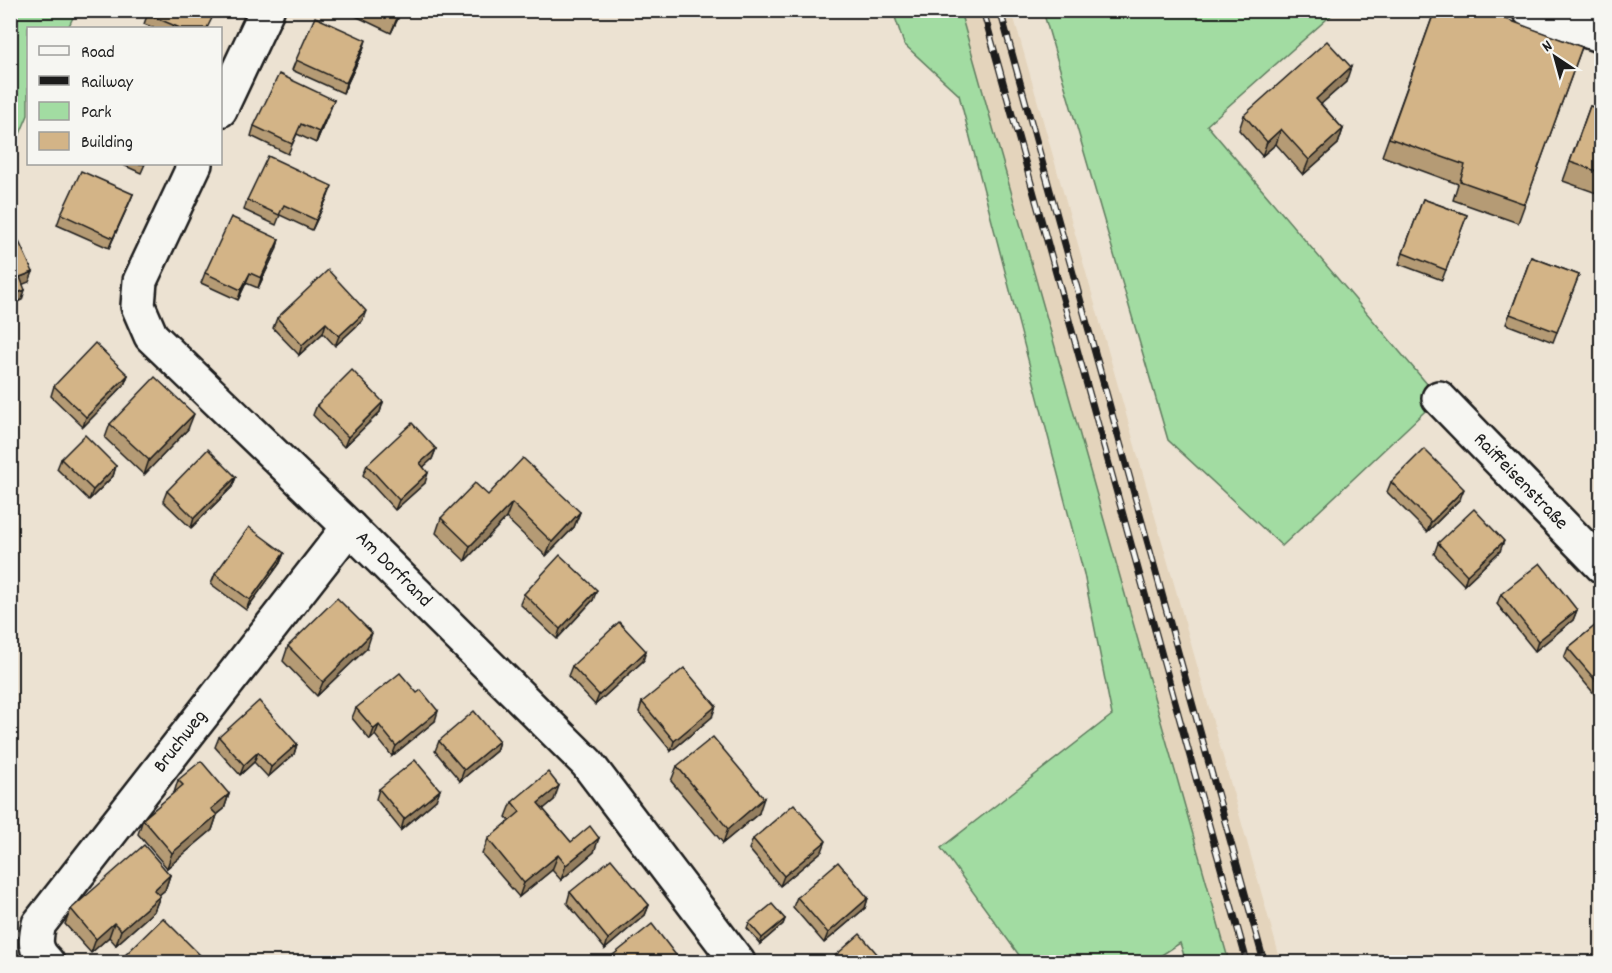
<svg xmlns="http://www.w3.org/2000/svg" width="1612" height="973" font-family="Dekko,sans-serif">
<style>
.built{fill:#e4d4bc}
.green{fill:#a2dca2;stroke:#5f7c5f;stroke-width:1.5}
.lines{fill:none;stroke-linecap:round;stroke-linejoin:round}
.minor-casing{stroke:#1c1c1c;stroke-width:38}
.minor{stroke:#f6f6f2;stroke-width:33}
.rail-casing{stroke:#1c1c1c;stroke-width:7}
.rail{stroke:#f6f6f2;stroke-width:4.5;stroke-dasharray:14;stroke-linecap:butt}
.wall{fill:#b59b74;stroke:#1c1c1c;stroke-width:1.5}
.shaded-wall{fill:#947e5e;stroke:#1c1c1c;stroke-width:1.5}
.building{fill:#d3b487;stroke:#1c1c1c;stroke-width:1.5}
.labels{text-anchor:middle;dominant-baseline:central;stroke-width:4.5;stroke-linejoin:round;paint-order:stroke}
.street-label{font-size:20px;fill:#1c1c1c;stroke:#f6f6f2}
</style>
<rect width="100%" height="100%" fill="#ece2d2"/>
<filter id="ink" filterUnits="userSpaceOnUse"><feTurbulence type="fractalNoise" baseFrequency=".0167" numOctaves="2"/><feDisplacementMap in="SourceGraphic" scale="12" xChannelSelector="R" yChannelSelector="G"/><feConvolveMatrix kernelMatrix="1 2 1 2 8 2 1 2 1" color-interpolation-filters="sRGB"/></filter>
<g filter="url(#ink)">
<path class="built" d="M960 11H1012L1281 962H1229Z"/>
<g class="green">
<path d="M11 10 76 11 68 28H28V115L11 155Z"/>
<path d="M893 11H960L1229 962H1186L1180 943 1151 962H1024L941 848 1112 715 1084 574 959 95 904 44Z"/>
<path d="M1043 11H1336L1207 125 1439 398 1282 546 1168 440Z"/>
</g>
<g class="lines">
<g class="minor-casing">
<g id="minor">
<path d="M1529 10 1602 36"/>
<path d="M220 110 267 10"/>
<path d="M195 164 140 281 138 306 151 336 349 527 587 763 738 962"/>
<path d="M1439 398 1602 566"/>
<path d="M47 962C34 950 35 940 39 924L349 527"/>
</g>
</g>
<use href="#minor" class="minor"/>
<g class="rail-casing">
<g id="rail">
<path d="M983 10 1247 962"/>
<path d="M1000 10 1264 962"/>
</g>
</g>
<use href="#rail" class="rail"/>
</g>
<g class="wall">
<path d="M149 10 208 28H154L144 24Z"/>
<path d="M343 10H402L391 33Z"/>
<path d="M1435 10 1582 47 1518 223 1453 200 1458 184 1382 156Z"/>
<path d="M363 50 343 93 292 70 296 60Z"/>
<path d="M1346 82 1321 104 1343 129 1338 144 1303 175 1276 144 1262 156 1239 130 1244 115Z"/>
<path d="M334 100 316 143 297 134 288 154 251 136 254 126Z"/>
<path d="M1590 106 1602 110V195L1563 181Z"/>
<path d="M121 164H145L141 173Z"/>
<path d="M133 194 109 248 57 225 61 214Z"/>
<path d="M328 196 312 230 280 215 276 225 244 210 247 200Z"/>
<path d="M1423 199 1467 215 1442 280 1399 264Z"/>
<path d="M279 239 276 250 258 288 246 283 238 300 201 283 205 273Z"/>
<path d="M1531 257 1579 275 1553 342 1506 324Z"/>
<path d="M277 318 362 321 335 346 323 333 299 355 273 328Z"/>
<path d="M128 375 124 385 83 427 51 396 54 386Z"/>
<path d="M383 402 380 412 344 447 313 415 317 405Z"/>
<path d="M110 424 188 429 144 475 105 438Z"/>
<path d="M436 449 432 459 423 467 425 483 395 510 363 475 367 465Z"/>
<path d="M61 459 116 466 113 476 89 500 57 469Z"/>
<path d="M236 477 232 487 191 528 163 501 167 491Z"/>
<path d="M1391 482 1460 499 1427 532 1387 492Z"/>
<path d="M488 495 580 512 574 527 546 556 506 518 465 561 436 533 441 518Z"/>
<path d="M1438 543 1500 551 1464 585 1434 554Z"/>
<path d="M284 553 280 563 246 610 211 584 215 574Z"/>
<path d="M524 594 593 600 557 639 520 604Z"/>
<path d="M1501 594 1577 610 1573 620 1535 651 1497 604Z"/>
<path d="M1602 620V703L1564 658 1568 648Z"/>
<path d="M288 646 367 648 317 696 283 661Z"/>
<path d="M643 661 595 705 568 676 572 666Z"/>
<path d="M642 702 712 717 671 751 639 712Z"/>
<path d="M356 708 435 721 392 756 375 735 370 740 352 718Z"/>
<path d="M219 737 297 744 294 754 268 777 254 762 240 775 215 747Z"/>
<path d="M439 741H499L496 751 460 781 435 751Z"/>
<path d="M677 766 759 813 723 843 671 781Z"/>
<path d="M178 780 229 794 224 809 217 815 212 830 167 868 138 834 143 819 174 793Z"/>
<path d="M379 789 436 800 401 830 376 799Z"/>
<path d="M554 800 543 809 571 842 594 852 561 880 552 870 519 897 482 854 488 839 510 821 506 817 512 802Z"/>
<path d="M753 839 822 851 780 886 749 849Z"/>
<path d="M170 875 165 890 159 895 160 896 154 911 116 945 109 937 91 953 65 924 71 909Z"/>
<path d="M570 892 649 905 645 915 605 949 567 903Z"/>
<path d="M797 897 868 898 865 908 824 943 793 907Z"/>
<path d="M785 919 783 924 760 944 747 928 749 923Z"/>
</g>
<g class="shaded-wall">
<path d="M400 10H402L391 33 397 18Z"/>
<path d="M366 40 363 50 343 93 346 83Z"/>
<path d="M1351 67 1346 82 1311 113 1316 99Z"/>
<path d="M334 100 330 110 316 143 319 132Z"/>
<path d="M1281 129 1276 144 1262 156 1267 142Z"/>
<path d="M1343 129 1338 144 1303 175 1309 160Z"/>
<path d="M332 186 328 196 312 230 316 220Z"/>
<path d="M133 194 129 204 109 248 113 238Z"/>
<path d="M279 239 276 250 258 288 261 278Z"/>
<path d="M33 272 29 282 16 287 20 277Z"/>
<path d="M250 273 246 283 238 300 241 290Z"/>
<path d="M25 290 22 300 10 305V296Z"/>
<path d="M366 311 362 321 335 346 339 336Z"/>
<path d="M326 323 323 333 299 355 302 345Z"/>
<path d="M128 375 124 385 83 427 86 417Z"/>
<path d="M383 402 380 412 344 447 348 437Z"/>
<path d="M194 414 188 429 144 475 149 460Z"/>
<path d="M436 449 432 459 416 474 420 463Z"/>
<path d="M116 466 113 476 89 500 93 490Z"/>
<path d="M428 473 425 483 395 510 399 500Z"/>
<path d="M236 477 232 487 191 528 194 518Z"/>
<path d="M1464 489 1460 499 1427 532 1431 522Z"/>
<path d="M512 503 506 518 465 561 470 546Z"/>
<path d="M580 512 574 527 546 556 552 542Z"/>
<path d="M1504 541 1500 551 1464 585 1467 575Z"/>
<path d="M284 553 280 563 246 610 250 600Z"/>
<path d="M597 590 593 600 557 639 560 629Z"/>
<path d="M1577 610 1573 620 1535 651 1538 641Z"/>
<path d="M372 633 367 648 317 696 323 682Z"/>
<path d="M646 651 643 661 595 705 599 695Z"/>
<path d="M716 706 712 717 671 751 674 741Z"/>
<path d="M438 711 435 721 392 756 396 746Z"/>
<path d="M379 725 375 735 370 740 374 729Z"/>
<path d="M499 741 496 751 460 781 464 770Z"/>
<path d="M297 744 294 754 268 777 271 767Z"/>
<path d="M258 752 254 762 240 775 244 765Z"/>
<path d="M559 786 554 800 533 818 538 803Z"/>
<path d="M440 790 436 800 401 830 404 819Z"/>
<path d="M229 794 224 809 206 823 211 809Z"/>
<path d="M764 798 759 813 723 843 728 829Z"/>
<path d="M217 815 212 830 167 868 172 853Z"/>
<path d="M599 838 594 852 561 880 566 865Z"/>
<path d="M826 841 822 851 780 886 784 876Z"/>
<path d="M558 855 552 870 519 897 524 883Z"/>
<path d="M170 875 165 890 148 904 154 890Z"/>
<path d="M160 896 154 911 116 945 121 930Z"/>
<path d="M868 898 865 908 824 943 828 933Z"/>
<path d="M649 905 645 915 605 949 608 939Z"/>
<path d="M785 919 783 924 760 944 762 938Z"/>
<path d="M114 923 109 937 91 953 96 939Z"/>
</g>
<g class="building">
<path d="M149 10H216L207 28H180L147 14Z"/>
<path d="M380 10H400L397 18Z"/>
<path d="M1435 10H1481L1582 47 1525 204 1460 181 1465 165 1389 138Z"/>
<path d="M315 17 366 40 346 83 296 60Z"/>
<path d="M1327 41 1351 67 1316 99 1343 129 1309 160 1281 129 1267 142 1244 115Z"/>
<path d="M279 74 334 100 319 132 301 124 292 144 254 126Z"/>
<path d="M1590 106 1602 110V173L1570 162Z"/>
<path d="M268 156 332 186 316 220 284 205 279 215 247 200Z"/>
<path d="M81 171 133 194 113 238 61 214Z"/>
<path d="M1423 199 1467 215 1446 270 1403 253Z"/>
<path d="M231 217 279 239 261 278 250 273 241 290 205 273Z"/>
<path d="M10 222 33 272 20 277 25 290 10 296Z"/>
<path d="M1531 257 1579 275 1557 332 1510 314Z"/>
<path d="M328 270 366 311 339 336 326 323 302 345 277 318Z"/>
<path d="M95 343 128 375 86 417 54 386Z"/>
<path d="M352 370 383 402 348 437 317 405Z"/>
<path d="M155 377 194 414 149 460 110 424Z"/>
<path d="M412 423 436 449 420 463 428 473 399 500 367 465Z"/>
<path d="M85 435 116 466 93 490 61 459Z"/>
<path d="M208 449 236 477 194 518 167 491Z"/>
<path d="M1424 449 1464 489 1431 522 1391 482Z"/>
<path d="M523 458 580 512 552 542 512 503 470 546 441 518 475 483 488 495Z"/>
<path d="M1474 509 1504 541 1467 575 1438 543Z"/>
<path d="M249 527 284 553 250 600 215 574Z"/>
<path d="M560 555 597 590 560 629 524 594Z"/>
<path d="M1540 563 1577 610 1538 641 1501 594Z"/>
<path d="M337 598 372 633 323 682 288 646Z"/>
<path d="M1602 620V688L1568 648Z"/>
<path d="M619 622 646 651 599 695 572 666Z"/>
<path d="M684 668 716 706 674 741 642 702Z"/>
<path d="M400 673 417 693 421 690 438 711 396 746 379 725 374 729 356 708Z"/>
<path d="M259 701 297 744 271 767 258 752 244 765 219 737Z"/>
<path d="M474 711 499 741 464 770 439 741Z"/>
<path d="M713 737 764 798 728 829 677 766Z"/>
<path d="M415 760 440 790 404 819 379 789Z"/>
<path d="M201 761 229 794 211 809 217 815 172 853 143 819 183 785 178 780Z"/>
<path d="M548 772 559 786 538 803 571 842 590 826 599 838 566 865 558 855 524 883 488 839 520 812 512 802Z"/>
<path d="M794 804 826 841 784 876 753 839Z"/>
<path d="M144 845 170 875 154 890 160 896 121 930 114 923 96 939 71 909Z"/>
<path d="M611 859 649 905 608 939 570 892Z"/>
<path d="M838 862 868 898 828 933 797 897Z"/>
<path d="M772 904 785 919 762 938 749 923Z"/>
<path d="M163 918 206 961 204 963H117Z"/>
<path d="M652 924 682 963H603Z"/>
<path d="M860 934 885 963H827Z"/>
</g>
</g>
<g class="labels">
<g class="street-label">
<text transform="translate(1520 482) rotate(46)">Raiffeisenstraße</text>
<text transform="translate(393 570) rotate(45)">Am Dorfrand</text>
<text transform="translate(181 742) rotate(-52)">Bruchweg</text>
</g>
</g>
<rect width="1612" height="973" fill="none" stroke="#f6f6f2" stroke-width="36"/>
<rect x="18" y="18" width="1576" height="937" fill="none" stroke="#1c1c1c" stroke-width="2" filter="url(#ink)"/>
<rect x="27" y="27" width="195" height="138" fill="#f6f6f2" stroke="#9f9f9c" stroke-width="1.5"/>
<rect x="39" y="46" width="30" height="9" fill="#f6f6f2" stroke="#9f9f9c" stroke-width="1.5"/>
<text x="81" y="57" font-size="18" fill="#1c1c1c">Road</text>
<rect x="39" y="76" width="30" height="9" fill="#1c1c1c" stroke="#9f9f9c" stroke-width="1.5"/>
<text x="81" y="87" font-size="18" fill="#1c1c1c">Railway</text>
<rect x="39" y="102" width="30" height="18" fill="#a2dca2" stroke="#9f9f9c" stroke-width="1.5"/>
<text x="81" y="117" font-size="18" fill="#1c1c1c">Park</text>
<rect x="39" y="132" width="30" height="18" fill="#d3b487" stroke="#9f9f9c" stroke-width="1.5"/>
<text x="81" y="147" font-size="18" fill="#1c1c1c">Building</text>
<g transform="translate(1555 57) rotate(324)" stroke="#f6f6f2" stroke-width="4.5" paint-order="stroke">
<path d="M0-4.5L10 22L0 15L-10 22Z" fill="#1c1c1c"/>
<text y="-9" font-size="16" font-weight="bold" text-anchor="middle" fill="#1c1c1c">N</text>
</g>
</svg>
